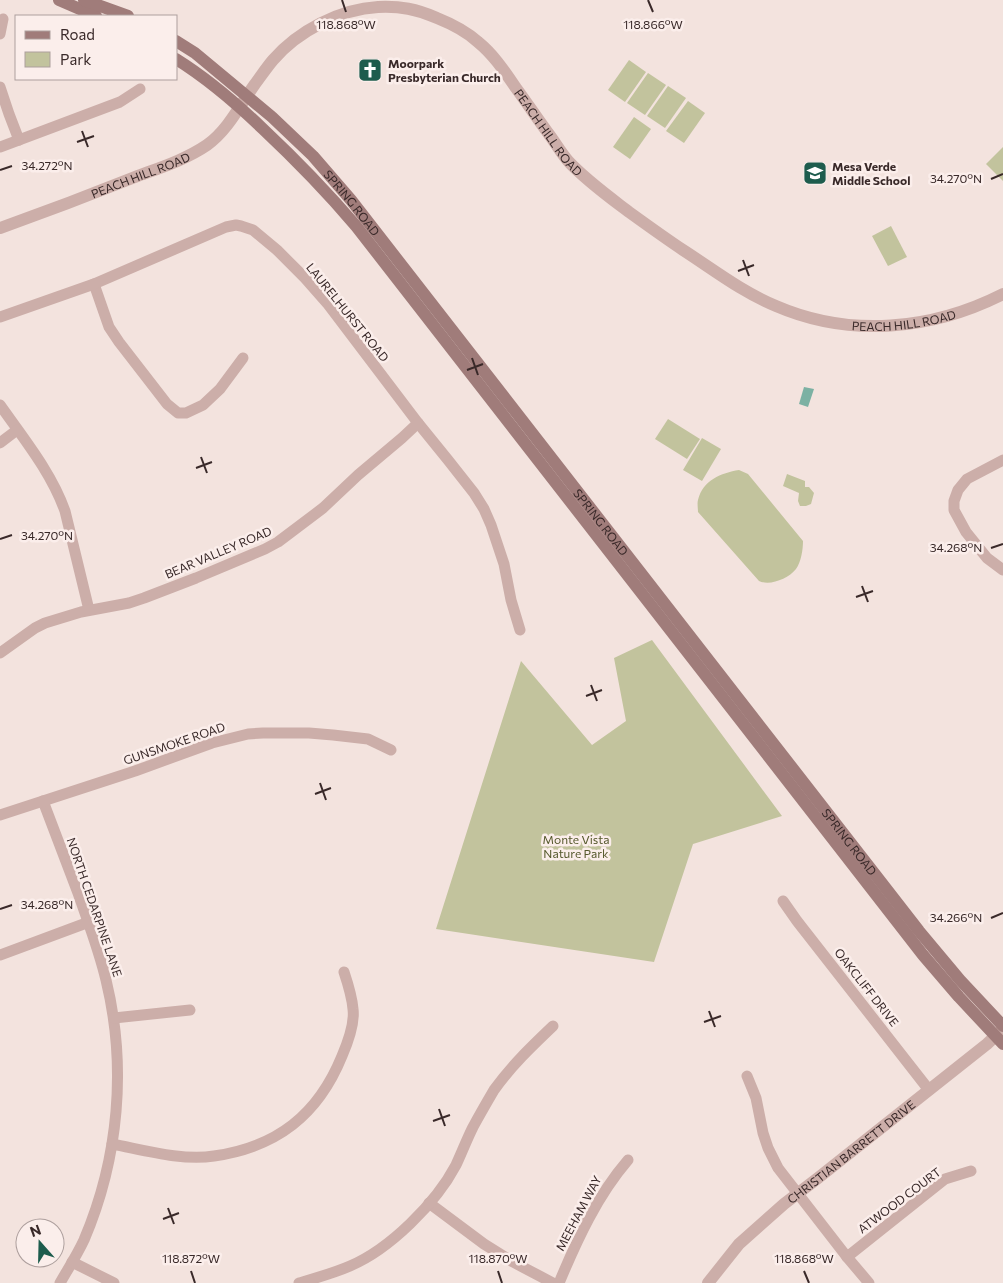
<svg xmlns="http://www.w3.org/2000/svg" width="1003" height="1283" font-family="Commissioner,sans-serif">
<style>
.green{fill:#c2c39d}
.water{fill:#7cb1a3}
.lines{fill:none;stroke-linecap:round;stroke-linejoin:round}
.minor{stroke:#ccaea9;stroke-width:11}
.tertiary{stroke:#ccaea9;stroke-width:12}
.secondary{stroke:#a07c7a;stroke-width:12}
.ticks{fill:none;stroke:#392929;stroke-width:2}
.labels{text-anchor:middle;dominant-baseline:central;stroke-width:5;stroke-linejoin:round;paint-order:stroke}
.poi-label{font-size:12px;font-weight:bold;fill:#392929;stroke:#fbeeeb;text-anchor:start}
.street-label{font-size:12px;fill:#392929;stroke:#fbeeeb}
.park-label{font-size:12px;fill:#55582c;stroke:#fbeeeb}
.ticks-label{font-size:12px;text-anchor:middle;fill:#392929;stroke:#fbeeeb;stroke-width:5;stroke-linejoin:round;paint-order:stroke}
</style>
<rect width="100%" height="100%" fill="#f3e3de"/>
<g class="green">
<path d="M629 60 646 72 625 102 608 90Z"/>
<path d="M648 73 666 85 645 115 627 103Z"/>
<path d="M668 86 686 98 665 128 647 116Z"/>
<path d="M688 101 705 113 684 143 666 131Z"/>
<path d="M634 117 651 129 630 159 613 147Z"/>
<path d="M1003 147V181L986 164Z"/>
<path d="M891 226 907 257 888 266 872 236Z"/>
<path d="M668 419 700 439 687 459 655 439Z"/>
<path d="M702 438 721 449 702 481 683 470Z"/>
<path d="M739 470 748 474 803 541C803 550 801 562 796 569 788 579 770 586 759 581L698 512C698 509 697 503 698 500 703 480 721 473 739 470Z"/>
<path d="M787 474 805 481V487H809L814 493 811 504 806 506H800L798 501 799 493 783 486Z"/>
<path d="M652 640 782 816 693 844 654 962 436 929 521 661 592 745 626 721 614 658Z"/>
</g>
<path class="water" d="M804 387 814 389 808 407 799 404Z"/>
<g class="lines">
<g class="minor">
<path d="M0 34 3 19"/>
<path d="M0 87 9 114 19 140"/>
<path d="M0 147 120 102 140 89"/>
<path d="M94 284 109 327 119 342 167 404 178 413H186L203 405 220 389 243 358"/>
<path d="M0 317 94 284 226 227 236 225 241 226 253 230 277 250 305 278 327 303 418 423 448 460 474 493 484 509 491 525 504 564 511 600 520 630"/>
<path d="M0 405C24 439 51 472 65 511L89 610"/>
<path d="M0 443 17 430"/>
<path d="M1003 460 967 479 958 490 954 501V510L966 532 987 558 1003 570"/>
<path d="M0 653 35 628 45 623 81 612 129 603 144 598 196 578 265 549 278 542 323 508 358 475 402 438 418 423"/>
<path d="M43 801C55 832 66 862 78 893 88 922 99 950 106 980 127 1066 119 1158 84 1240 77 1255 68 1269 60 1283"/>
<path d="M0 815 135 771 212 743 248 734 263 733H309L333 735 368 739 391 750"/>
<path d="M783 901 797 921 929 1090"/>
<path d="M0 955 89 922"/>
<path d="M114 1018 190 1010"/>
<path d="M747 1076 756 1098 763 1133 768 1148 778 1168 847 1257 869 1283"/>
<path d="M112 1144C144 1150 182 1161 214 1156 277 1147 318 1115 342 1056 348 1042 355 1024 353 1009 352 996 348 984 344 972"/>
<path d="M429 1203 484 1244 513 1262 553 1283"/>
<path d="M847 1257 945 1179 971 1171"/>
<path d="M72 1262 114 1283"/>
<path d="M299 1283C316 1278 334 1273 350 1266 390 1249 436 1203 456 1165 462 1152 467 1139 473 1127 480 1114 487 1102 494 1090 511 1066 532 1046 553 1026"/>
<path d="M559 1283C577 1240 597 1196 628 1160"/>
</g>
<g class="tertiary">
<path id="s1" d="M0 228C45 212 90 195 135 177 159 168 185 160 207 145 228 130 240 105 255 84 261 76 267 67 273 60 298 31 340 9 378 7 401 6 416 9 437 18 452 24 466 31 478 42 494 55 505 72 516 88 527 103 537 118 548 133 555 142 561 153 569 162 587 181 608 196 629 212 647 225 665 238 683 250 714 270 742 292 776 306 850 338 932 330 1003 294"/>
<path id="s2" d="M708 1283 739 1244 784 1204 818 1178 987 1044 1003 1029"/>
</g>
<g class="secondary">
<path d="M59 0 96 16"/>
<path d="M84 0 128 16"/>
<path id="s3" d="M176 41 195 53 272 117 313 156 351 200 919 931 960 980 1003 1026"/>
<path d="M176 59C208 79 236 103 263 129 296 160 327 192 356 226L923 955 959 997 1003 1044"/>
</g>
</g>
<path class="ticks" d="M342 0 346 12M648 0 653 12M82 131 88 147M77 142 94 136M0 170 12 166M991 179 1003 174M743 260 749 276M738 271 754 265M472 358 478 375M467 370 483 364M201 457 207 473M196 468 212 462M0 539 12 535M991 548 1003 544M862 586 868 602M856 597 873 591M591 685 597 701M586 696 602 690M320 783 326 800M315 794 331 788M0 909 12 905M991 918 1003 913M709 1011 715 1027M704 1022 721 1016M439 1109 445 1126M433 1121 450 1115M168 1208 174 1224M163 1219 179 1213M191 1271 195 1283M498 1271 502 1283M804 1271 809 1283"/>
<defs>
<g id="church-square" transform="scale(1.25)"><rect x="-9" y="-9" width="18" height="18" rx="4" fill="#1d5c4d" stroke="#fbeeeb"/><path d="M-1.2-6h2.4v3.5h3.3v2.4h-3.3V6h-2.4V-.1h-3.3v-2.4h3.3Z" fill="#fff"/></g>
<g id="school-square" transform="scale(1.25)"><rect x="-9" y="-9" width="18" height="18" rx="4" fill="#1d5c4d" stroke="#fbeeeb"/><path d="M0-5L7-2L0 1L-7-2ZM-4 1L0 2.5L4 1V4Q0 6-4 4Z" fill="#fff"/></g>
</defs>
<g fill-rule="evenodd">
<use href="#church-square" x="370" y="70"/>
<use href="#school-square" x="815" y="173"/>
</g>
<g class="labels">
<g class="poi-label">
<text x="388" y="63">Moorpark<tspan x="388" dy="14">Presbyterian Church</tspan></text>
<text x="832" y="166">Mesa Verde<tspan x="832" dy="14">Middle School</tspan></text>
</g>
<g class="street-label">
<text stroke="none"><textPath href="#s1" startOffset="675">PEACH HILL ROAD</textPath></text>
<text stroke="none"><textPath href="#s1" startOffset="150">PEACH HILL ROAD</textPath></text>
<text stroke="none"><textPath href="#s3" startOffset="240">SPRING ROAD</textPath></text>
<text transform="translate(348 312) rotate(51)">LAURELHURST ROAD</text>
<text stroke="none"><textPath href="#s1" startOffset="1095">PEACH HILL ROAD</textPath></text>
<text stroke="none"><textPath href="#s3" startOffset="645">SPRING ROAD</textPath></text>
<text transform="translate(218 552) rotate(-23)">BEAR VALLEY ROAD</text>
<text transform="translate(174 743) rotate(-19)">GUNSMOKE ROAD</text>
<text stroke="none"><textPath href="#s3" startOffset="1050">SPRING ROAD</textPath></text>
<text transform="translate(95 907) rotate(71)">NORTH CEDARPINE LANE</text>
<text transform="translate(867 987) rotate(52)">OAKCLIFF DRIVE</text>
<text stroke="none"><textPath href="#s2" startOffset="195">CHRISTIAN BARRETT DRIVE</textPath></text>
<text transform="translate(899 1200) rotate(-37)">ATWOOD COURT</text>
<text transform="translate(578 1213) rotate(-62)">MEEHAM WAY</text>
</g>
<g class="park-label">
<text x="576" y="839">Monte Vista<tspan x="576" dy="14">Nature Park</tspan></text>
</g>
</g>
<g class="ticks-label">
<text x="346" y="29">118.868°W</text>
<text x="653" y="29">118.866°W</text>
<text x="47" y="170">34.272°N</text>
<text x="956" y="183">34.270°N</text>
<text x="47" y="540">34.270°N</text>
<text x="956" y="552">34.268°N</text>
<text x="47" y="909">34.268°N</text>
<text x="956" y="922">34.266°N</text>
<text x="191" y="1263">118.872°W</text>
<text x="498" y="1263">118.870°W</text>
<text x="804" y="1263">118.868°W</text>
</g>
<rect x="15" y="15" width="162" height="65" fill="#fbeeeb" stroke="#ad9f9d"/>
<rect x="25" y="31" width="25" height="8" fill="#a07c7a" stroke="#ad9f9d"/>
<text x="60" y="40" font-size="15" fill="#392929">Road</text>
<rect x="25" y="52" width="25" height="15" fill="#c2c39d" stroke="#ad9f9d"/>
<text x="60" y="65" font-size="15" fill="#392929">Park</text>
<g transform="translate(40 1243) rotate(340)"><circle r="24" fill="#fbeeeb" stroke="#ad9f9d"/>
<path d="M0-4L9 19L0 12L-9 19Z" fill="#1d5c4d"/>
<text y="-8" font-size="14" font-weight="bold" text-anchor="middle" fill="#392929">N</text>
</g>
</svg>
